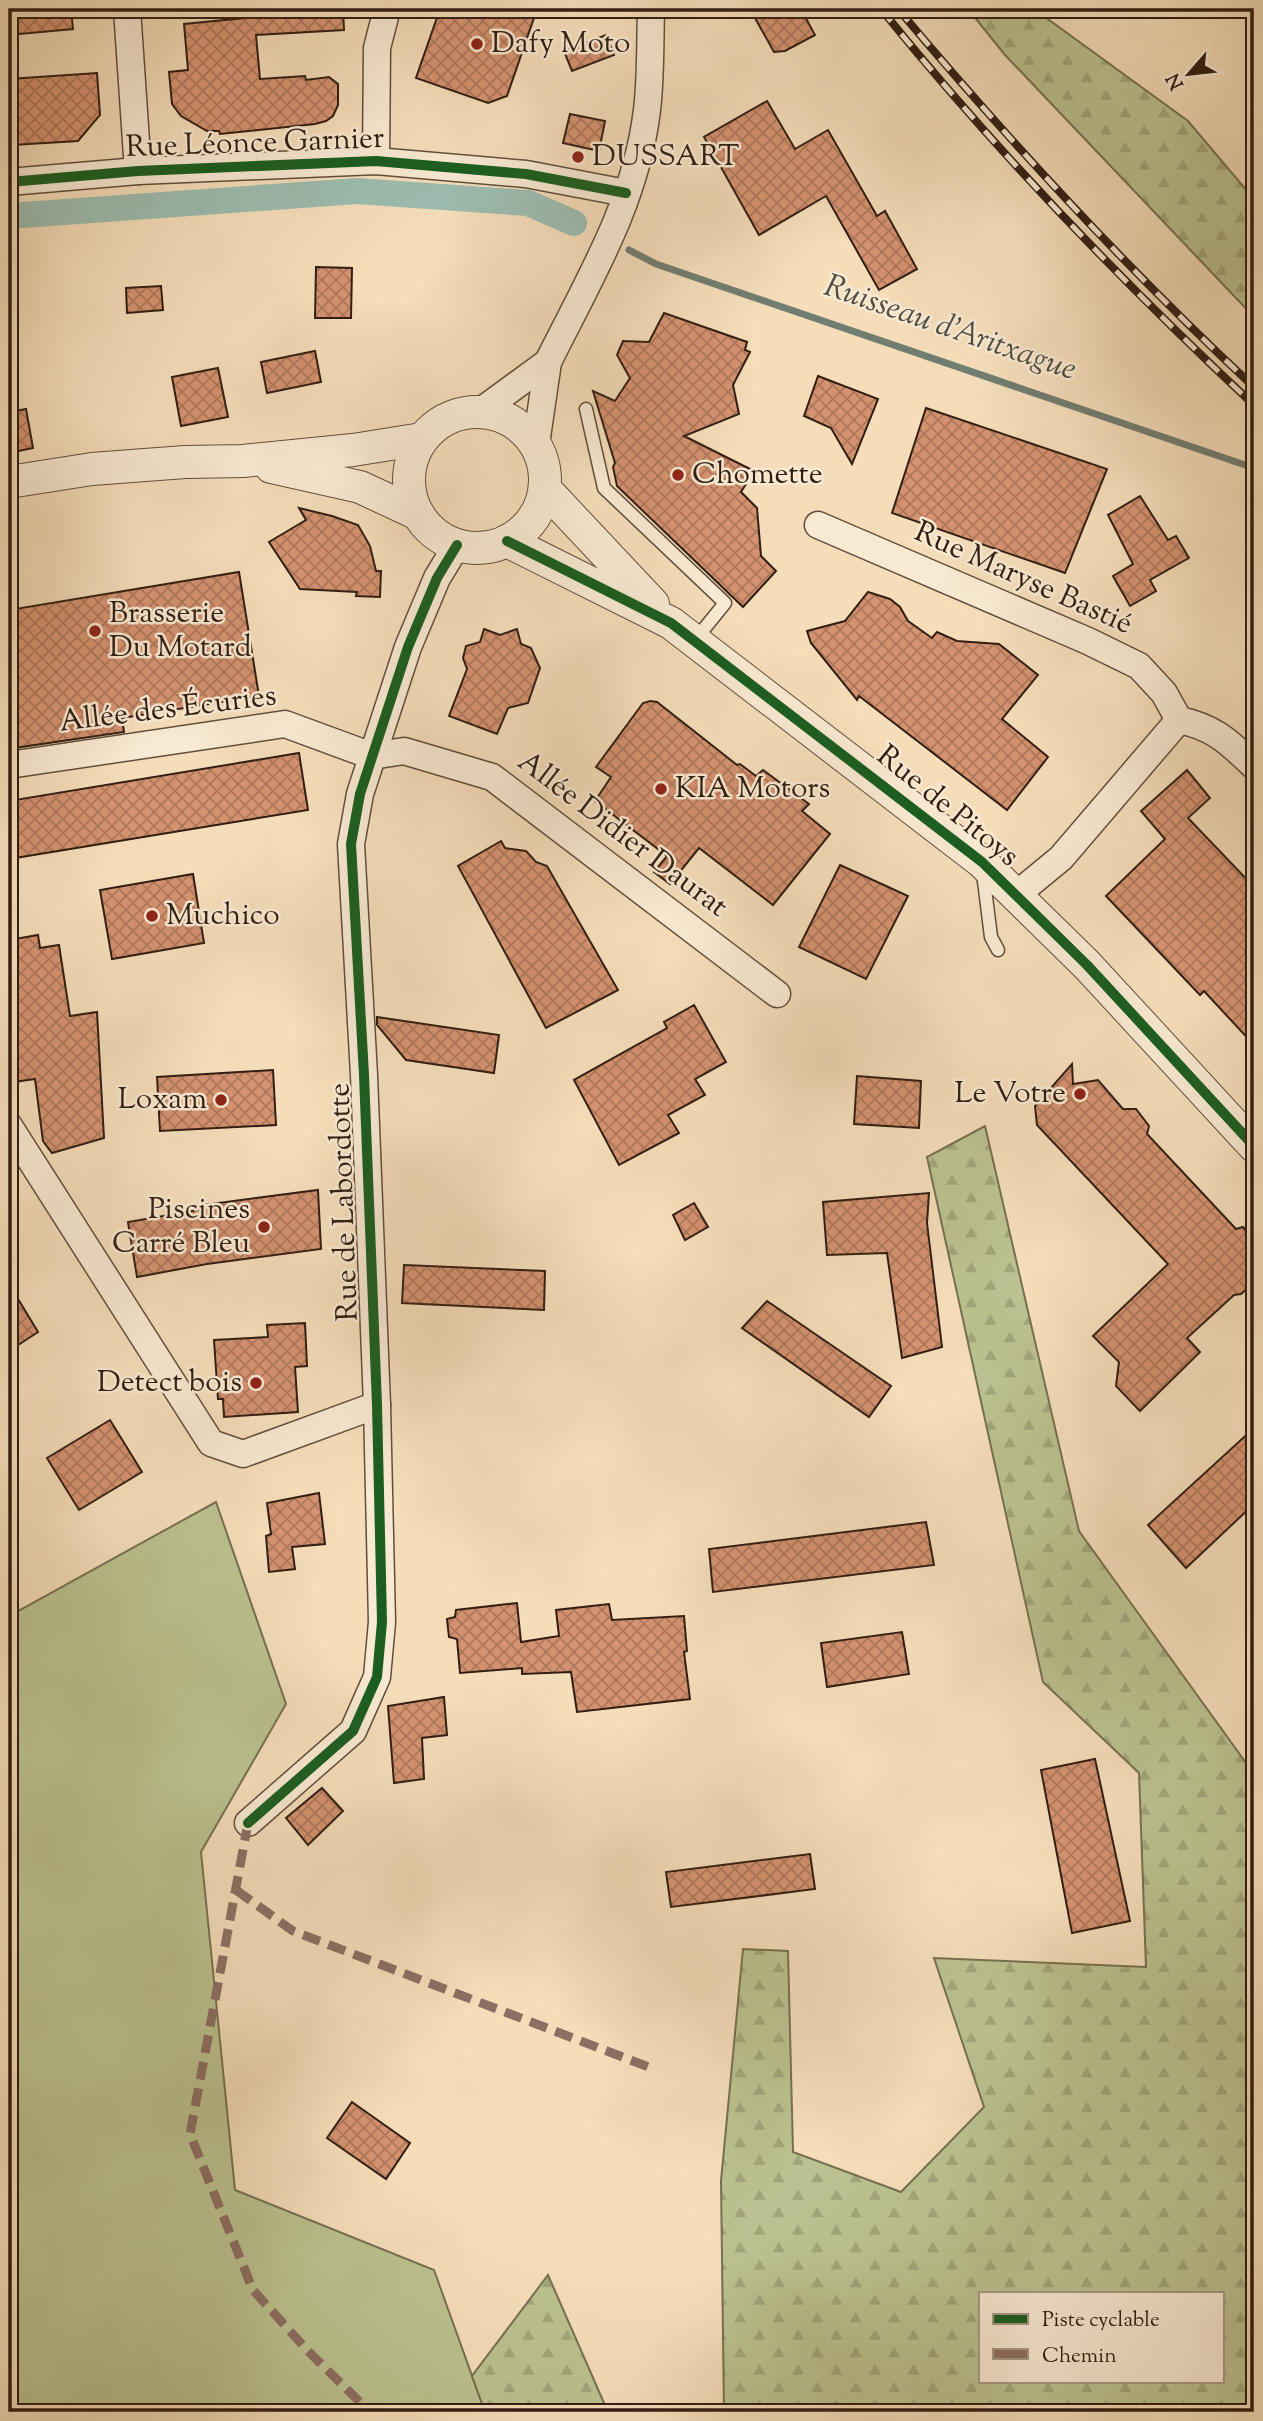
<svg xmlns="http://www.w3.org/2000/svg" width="1263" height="2421" font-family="'Sorts Mill Goudy',serif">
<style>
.grass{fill:#bbc190;stroke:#767052;stroke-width:2}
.forest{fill:url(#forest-firs);stroke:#767052;stroke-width:2;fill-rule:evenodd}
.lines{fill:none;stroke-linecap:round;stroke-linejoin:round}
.stream{stroke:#717d71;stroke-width:7}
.canal{stroke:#9cbcaf;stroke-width:26}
.building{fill:url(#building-cross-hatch);stroke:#311e13;stroke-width:2}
.service-casing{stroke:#624e3d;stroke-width:15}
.minor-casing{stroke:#624e3d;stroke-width:29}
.tertiary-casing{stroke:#624e3d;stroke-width:34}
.service{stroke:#f8e9d2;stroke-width:12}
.minor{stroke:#f8e9d2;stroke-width:26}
.tertiary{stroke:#f8e9d2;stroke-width:32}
.rail-casing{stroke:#311e13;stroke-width:8}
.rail{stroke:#f8e9d2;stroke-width:5;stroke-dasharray:16;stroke-linecap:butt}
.quiet{stroke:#8d6e63;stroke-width:9;stroke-dasharray:18 9;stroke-linecap:butt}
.cycleway-casing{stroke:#f8e9d2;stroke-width:15}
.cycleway{stroke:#1b5e20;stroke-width:10}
.poi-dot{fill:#8f2418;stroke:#f8e9d2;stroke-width:2.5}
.labels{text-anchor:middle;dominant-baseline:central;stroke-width:5;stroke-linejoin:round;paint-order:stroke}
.poi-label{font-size:30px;fill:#311e13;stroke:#f8e9d2;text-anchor:start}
.street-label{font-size:30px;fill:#311e13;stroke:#f8e9d2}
.water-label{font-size:32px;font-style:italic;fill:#514d42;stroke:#f8e9d2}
</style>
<defs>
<pattern id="forest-firs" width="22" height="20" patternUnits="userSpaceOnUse" patternTransform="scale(1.75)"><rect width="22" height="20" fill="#bbc190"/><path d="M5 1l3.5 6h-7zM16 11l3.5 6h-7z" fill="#a1a57b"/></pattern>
<pattern id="building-cross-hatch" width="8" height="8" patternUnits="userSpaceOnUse" patternTransform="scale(1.75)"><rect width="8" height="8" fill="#d59270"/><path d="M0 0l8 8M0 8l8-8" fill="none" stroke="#ad775b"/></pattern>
</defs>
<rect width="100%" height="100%" fill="#f5ddba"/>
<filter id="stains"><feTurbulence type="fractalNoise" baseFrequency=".00286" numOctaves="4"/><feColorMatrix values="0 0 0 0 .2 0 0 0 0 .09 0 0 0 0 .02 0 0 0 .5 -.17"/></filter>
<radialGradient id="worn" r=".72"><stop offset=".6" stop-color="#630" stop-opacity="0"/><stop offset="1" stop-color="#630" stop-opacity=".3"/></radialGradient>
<path class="grass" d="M216 1502 286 1704 201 1852 235 2190 434 2270 485 2412H9V1616Z"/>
<g class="forest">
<path d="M968 9H1034L1188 121 1254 199V317L1005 55Z"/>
<path d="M985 1126 1079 1531 1254 1774V2412H724L721 2181 743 1949 788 1951 793 2152 901 2192 984 2107 934 1958 1146 1967 1139 1773 1043 1682 927 1157ZM981 2293H1223V2381H981Z"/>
<path d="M548 2275 608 2412H485L472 2376Z"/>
</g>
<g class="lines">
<path class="stream" d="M629 250 656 264 1251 467"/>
<path class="canal" d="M9 216 357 191 528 203 574 223"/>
</g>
<g class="building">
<path d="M9 9H71L73 29 9 35Z"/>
<path d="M254 9H343L344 30 256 35 260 79 305 76 306 80 329 77 338 84V105L333 116 326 121 315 124 220 134 219 131H207L193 123 181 116 172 104 169 72 188 70 184 24 255 17Z"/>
<path d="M440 9H537L507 96 488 103 416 78Z"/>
<path d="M750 9H801L815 35 785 51 774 52Z"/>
<path d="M606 35 614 55 572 71 564 51Z"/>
<path d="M97 73 100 115 78 141 13 145 12 136H9V79Z"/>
<path d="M767 101 795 149 828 130 877 216 885 211 917 269 879 290 826 196 759 235 704 137Z"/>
<path d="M570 114 605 121 599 151 563 143Z"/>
<path d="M316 267 352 268 351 318H315Z"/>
<path d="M161 286 163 310 127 313 126 288Z"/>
<path d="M664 313 747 342 745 350 750 352 733 385 739 414 684 436 754 471 741 492 757 508 761 556 776 571 743 607 617 486 613 467 615 463 593 391 615 401 630 378 617 355 623 341 649 342Z"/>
<path d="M315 351 321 382 267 393 261 362Z"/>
<path d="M218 368 228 417 181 426 172 377Z"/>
<path d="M818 376 878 399 852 464 831 428 804 416Z"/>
<path d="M926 408 1107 469 1065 573 892 513Z"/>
<path d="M26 409 33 448 9 453V412Z"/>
<path d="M1140 496 1168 540 1176 536 1189 558 1150 580 1156 591 1130 606 1113 576 1133 564 1108 515Z"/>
<path d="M299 508 332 516 358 525 370 546 376 571H381L380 597 356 596 357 592 300 589 269 542 306 520Z"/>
<path d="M239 572 259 696 122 718 124 732 14 748 9 714V610Z"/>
<path d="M868 592 890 599 900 607 908 621 932 638 937 632 957 641 999 644 1038 675 1002 719 1048 757 1007 810 859 696 857 700 811 643 807 631 845 621Z"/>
<path d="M484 629 500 635 517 629 521 644 531 648 540 668 528 703 508 708 497 734 449 716 467 669 463 658 466 646 480 642Z"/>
<path d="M650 701 657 702 737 765 740 764 756 776 763 770 809 804 802 811 830 834 773 905 699 848 670 884 654 872 667 856 595 801 611 777 596 767 643 703Z"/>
<path d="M299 753 308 810 9 859V801Z"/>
<path d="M1187 770 1210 798 1188 818 1254 887V1045L1204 991 1200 995 1106 896 1165 839 1141 811Z"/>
<path d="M501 841 505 848 526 851 536 862 547 866 618 990 546 1028 458 866Z"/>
<path d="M840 865 908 896 866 979 799 947Z"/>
<path d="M193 874 204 943 112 959 100 890Z"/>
<path d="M38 935 40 948 59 945 70 1016 97 1012 104 1138 52 1153 43 1141 35 1079 14 1082 9 1048V940Z"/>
<path d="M694 1005 726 1062 695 1079 705 1095 668 1115 679 1133 619 1165 574 1080 667 1028 664 1022Z"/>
<path d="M377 1017 499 1035 494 1073 406 1060 377 1025Z"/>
<path d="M1072 1064 1073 1084 1098 1080 1123 1109H1136L1149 1126 1147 1134 1236 1229 1243 1227 1254 1240V1283L1241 1294 1234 1295 1187 1338 1200 1352 1140 1411 1116 1386 1119 1362 1093 1336 1168 1264 1037 1125 1035 1106Z"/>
<path d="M273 1070 276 1125 160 1131 157 1077Z"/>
<path d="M857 1076 921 1081 919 1128 854 1124Z"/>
<path d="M318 1190 321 1249 207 1264 137 1277 128 1222 204 1209 203 1205Z"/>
<path d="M929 1193 927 1223 942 1347 902 1358 887 1253 827 1255 823 1202Z"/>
<path d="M694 1203 708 1227 685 1240 673 1215Z"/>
<path d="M404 1265 545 1271 544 1310 402 1303Z"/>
<path d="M9 1284 38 1332 9 1351Z"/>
<path d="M767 1301 891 1386 869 1417 742 1328Z"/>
<path d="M305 1323 307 1366 295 1367 298 1412 224 1417 223 1399H218L214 1340 268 1337 267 1325Z"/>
<path d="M110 1420 142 1472 79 1510 47 1458Z"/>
<path d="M1254 1428V1504L1186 1568 1148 1525Z"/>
<path d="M319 1493 325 1544 292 1547 295 1569 269 1572 266 1536 271 1534 267 1503Z"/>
<path d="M926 1522 934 1565 713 1592 709 1549Z"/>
<path d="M517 1603 521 1642 559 1636 556 1610 609 1604 612 1620 684 1616 687 1651 684 1652 690 1699 577 1712 571 1672 522 1674V1668L460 1673 457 1639 449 1637 447 1619 455 1617 456 1610Z"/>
<path d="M902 1632 909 1674 827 1687 821 1643Z"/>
<path d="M444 1697 447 1735 422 1738 424 1779 394 1783 388 1706Z"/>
<path d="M1095 1759 1130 1921 1072 1933 1041 1770Z"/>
<path d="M322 1788 343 1811 308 1845 286 1818Z"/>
<path d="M810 1854 815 1889 671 1907 666 1872Z"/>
<path d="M352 2102 410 2143 386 2179 327 2138Z"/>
</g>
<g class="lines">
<g class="service-casing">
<g id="service">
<path d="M586 409 604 488 725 603 695 640"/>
<path d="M983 873 991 937 998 950"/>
</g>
</g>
<g class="minor-casing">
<g id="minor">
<path d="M127 9 138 171"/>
<path d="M376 161 377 48 387 9"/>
<path d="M9 182 138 171 376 161 526 174 626 193"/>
<path d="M548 362C588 281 636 203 647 110 651 77 650 42 651 9"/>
<path d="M481 411 548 362 536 444"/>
<path d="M818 525 1088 641 1139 666 1164 693 1179 720"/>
<path d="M372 756 404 751 492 777 777 994"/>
<path d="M9 765 285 724 372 756"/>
<path d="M1016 895 1061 858 1179 720C1214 727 1229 742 1254 766"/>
<path d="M9 1126 211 1443 243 1454 377 1405"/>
<path d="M248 1823 353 1731 377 1677 382 1622 377 1405 364 1075 351 844 360 794 408 647 437 578 457 545"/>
</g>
</g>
<g class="tertiary-casing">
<g id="tertiary">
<circle cx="477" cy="480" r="68"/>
<path d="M271 467 360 487 418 514"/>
<path d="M9 482 92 469 185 462 243 461 353 450 422 439"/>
<path d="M545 489 653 604"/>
<path d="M507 541 671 623 982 862 1087 965 1254 1146"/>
</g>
</g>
<use href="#service" class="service"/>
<use href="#minor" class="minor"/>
<use href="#tertiary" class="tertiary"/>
<g class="rail-casing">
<g id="rail">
<path d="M881 9C995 150 1121 281 1254 405"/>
<path d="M898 9C1010 142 1127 269 1254 387"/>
</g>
</g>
<use href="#rail" class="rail"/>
<g class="quiet">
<path d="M248 1823 190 2134 253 2290 307 2350 370 2412"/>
<path d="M236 1890 293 1931 654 2069"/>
</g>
<g class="cycleway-casing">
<g id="cycleway">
<path d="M9 182 138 171 376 161 526 174 626 193"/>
<path d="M507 541 671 623 982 862 1087 965 1254 1146"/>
<path d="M248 1823 353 1731 377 1677 382 1622 377 1405 364 1075 351 844 360 794 408 647 437 578 457 545"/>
</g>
</g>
<use href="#cycleway" class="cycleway"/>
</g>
<g class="poi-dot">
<circle cx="477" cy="44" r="7"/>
<circle cx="578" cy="157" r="7"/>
<circle cx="678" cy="475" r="7"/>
<circle cx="95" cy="631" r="7"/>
<circle cx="661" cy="789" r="7"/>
<circle cx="152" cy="916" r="7"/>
<circle cx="1080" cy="1094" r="7"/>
<circle cx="221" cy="1100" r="7"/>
<circle cx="264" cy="1227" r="7"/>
<circle cx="256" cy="1383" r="7"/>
</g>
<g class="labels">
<g class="poi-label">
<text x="491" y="44">Dafy Moto</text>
<text x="592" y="157">DUSSART</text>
<text x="692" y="475">Chomette</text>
<text x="109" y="614">Brasserie<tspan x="109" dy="34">Du Motard</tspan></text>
<text x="675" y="789">KIA Motors</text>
<text x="166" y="916">Muchico</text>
<text x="1066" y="1094" text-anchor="end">Le Votre</text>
<text x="207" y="1100" text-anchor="end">Loxam</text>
<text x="250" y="1210" text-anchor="end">Piscines<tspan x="250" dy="34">Carré Bleu</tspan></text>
<text x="242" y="1383" text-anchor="end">Detect bois</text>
</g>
<g class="street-label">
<text transform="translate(255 144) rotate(-2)">Rue Léonce Garnier</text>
<text transform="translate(1023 579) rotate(24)">Rue Maryse Bastié</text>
<text transform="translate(168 710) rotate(-7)">Allée des Écuries</text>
<text transform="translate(947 807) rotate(39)">Rue de Pitoys</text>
<text transform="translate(622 835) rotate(37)">Allée Didier Daurat</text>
<text transform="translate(345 1202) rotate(-92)">Rue de Labordotte</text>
</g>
<g class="water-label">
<text transform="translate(950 329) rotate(19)">Ruisseau d'Aritxague</text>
</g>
</g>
<rect width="1263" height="2421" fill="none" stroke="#f5ddba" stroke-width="35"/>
<rect x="10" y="10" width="1242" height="2400" fill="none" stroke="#311e13" stroke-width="3.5"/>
<rect x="18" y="18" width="1228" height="2386" fill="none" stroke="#311e13" stroke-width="2"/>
<rect x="979" y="2292" width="245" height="91" fill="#f8e9d2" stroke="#a89886" stroke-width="2"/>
<rect x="993" y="2314" width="35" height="10" fill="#1b5e20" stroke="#a89886" stroke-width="2"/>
<text x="1042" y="2326" font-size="21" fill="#311e13">Piste cyclable</text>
<rect x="993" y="2349" width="35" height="10" fill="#8d6e63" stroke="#a89886" stroke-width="2"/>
<text x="1042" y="2362" font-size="21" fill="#311e13">Chemin</text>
<g transform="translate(1189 74) rotate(242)" stroke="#f8e9d2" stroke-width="5" paint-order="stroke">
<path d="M0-5L12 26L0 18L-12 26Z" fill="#311e13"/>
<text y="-10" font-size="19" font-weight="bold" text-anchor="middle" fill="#311e13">N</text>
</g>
<rect width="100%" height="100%" filter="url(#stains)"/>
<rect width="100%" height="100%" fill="url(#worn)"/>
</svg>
